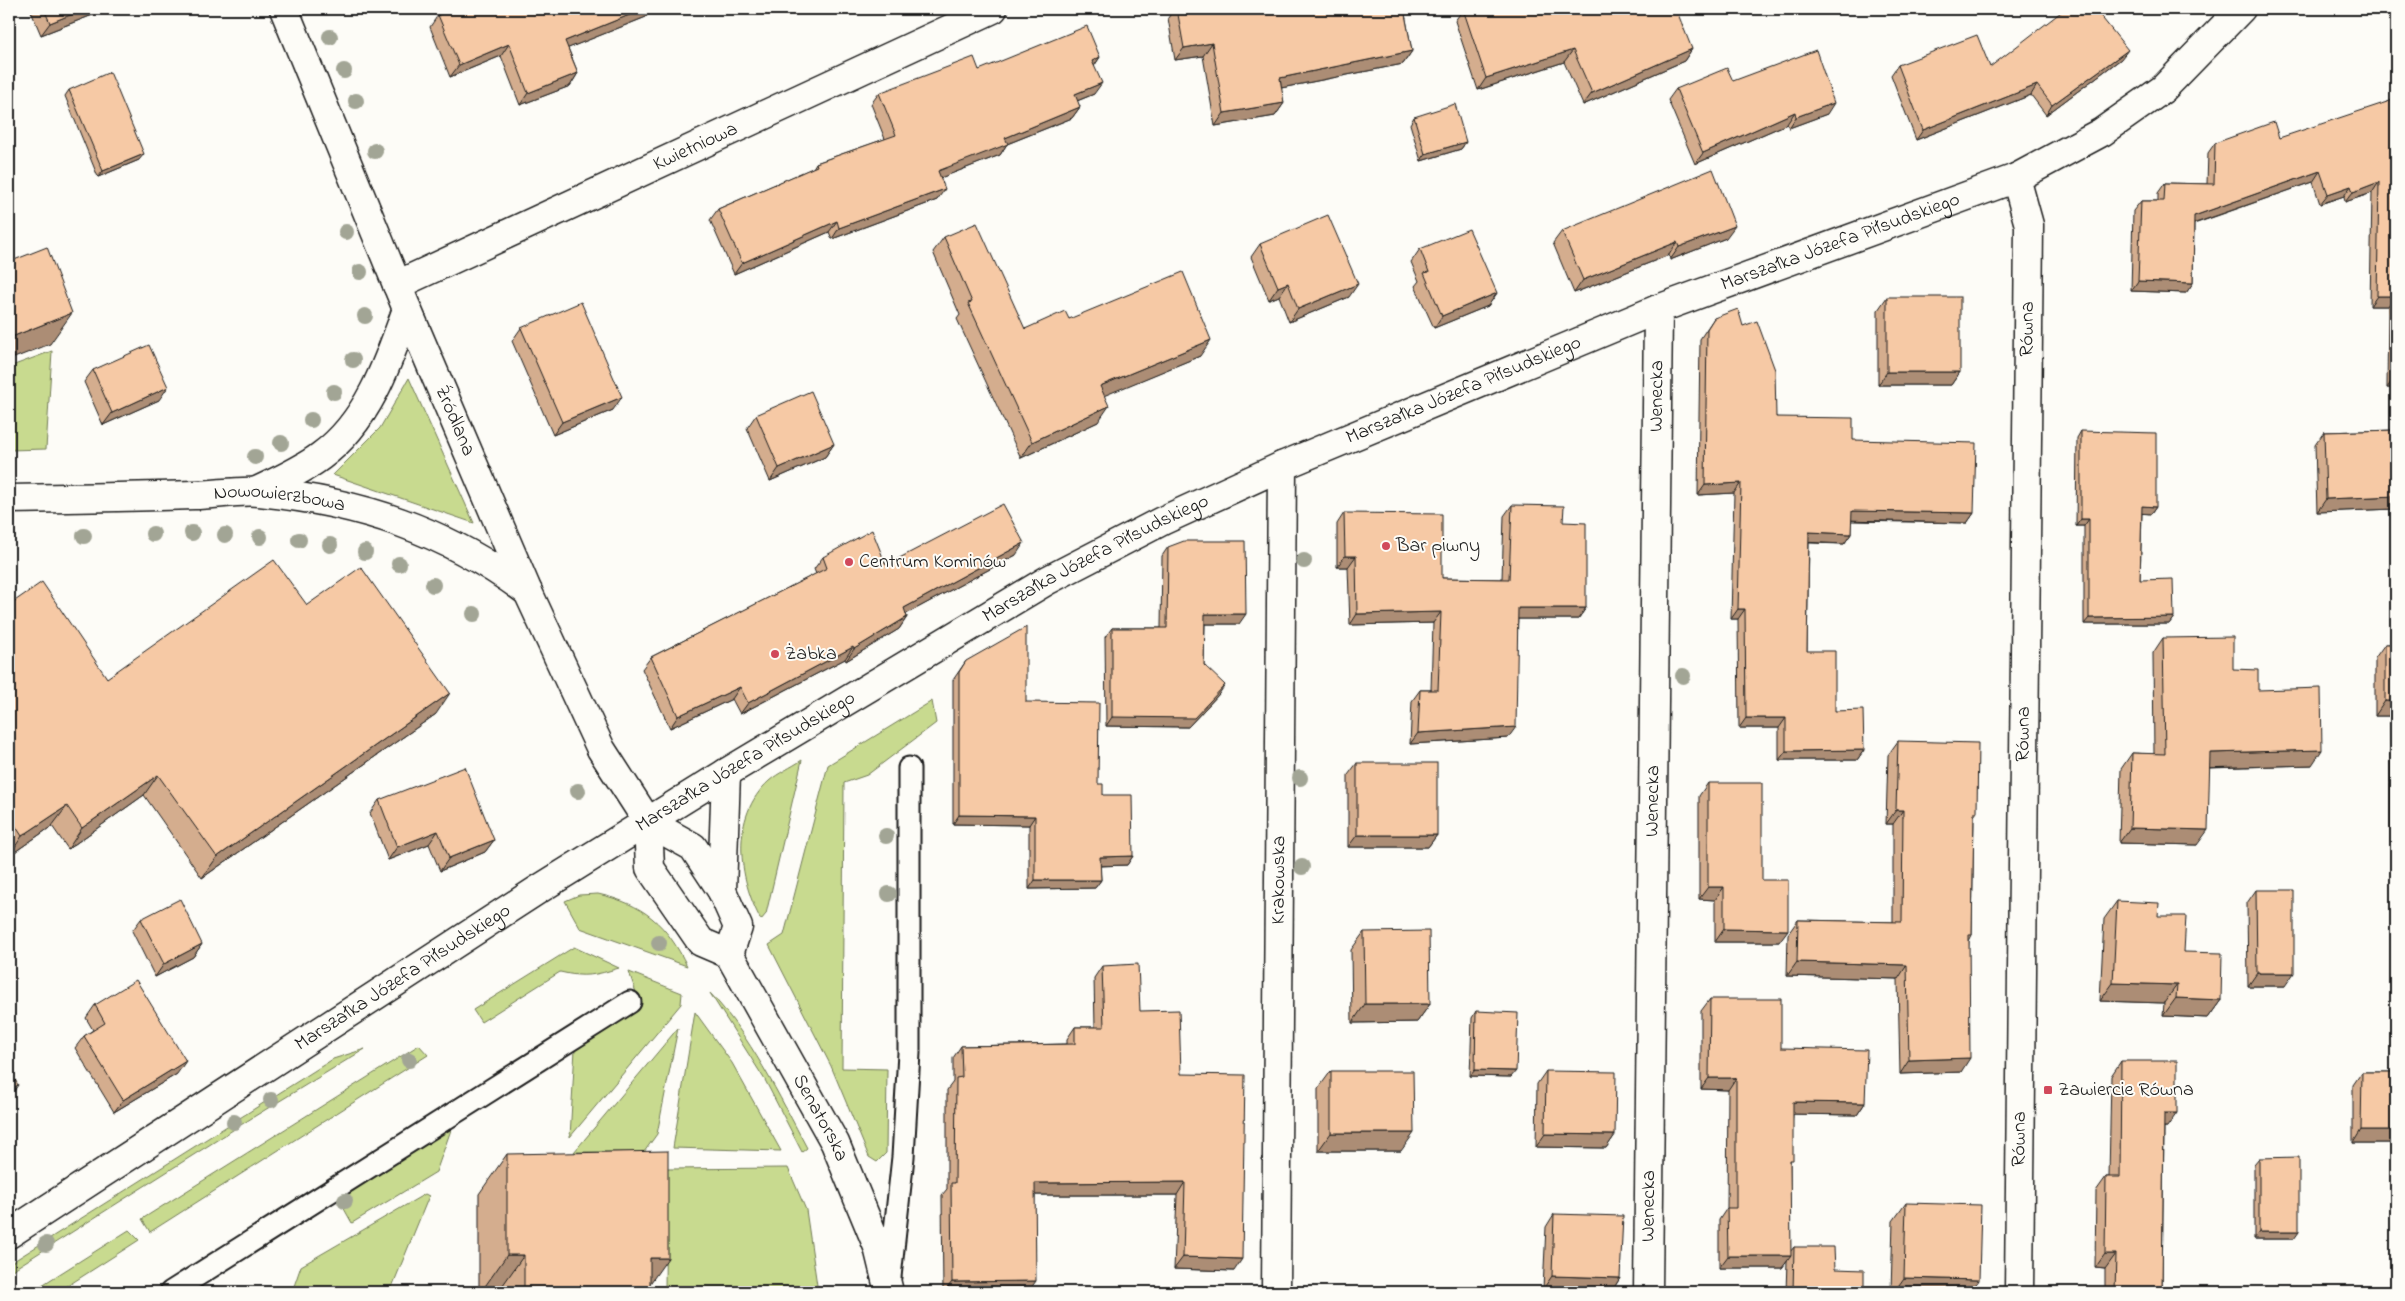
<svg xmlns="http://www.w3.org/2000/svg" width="2405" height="1301" font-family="'Indie Flower',sans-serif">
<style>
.green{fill:#c8da8f;stroke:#727b56}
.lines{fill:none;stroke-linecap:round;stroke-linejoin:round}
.service-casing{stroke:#1c1c1c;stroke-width:25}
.minor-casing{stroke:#1c1c1c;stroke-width:31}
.tertiary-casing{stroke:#1c1c1c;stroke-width:31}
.service{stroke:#fdfcf7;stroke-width:21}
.minor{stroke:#fdfcf7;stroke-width:28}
.tertiary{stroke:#fdfcf7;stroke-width:28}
.tree{fill:#a2a595}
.wall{fill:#d4ad8e;stroke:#1c1c1c}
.shaded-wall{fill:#ac8d74;stroke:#1c1c1c}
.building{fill:#f6c9a5;stroke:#1c1c1c}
.poi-dot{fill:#d1495b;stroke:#fdfcf7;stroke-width:2}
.labels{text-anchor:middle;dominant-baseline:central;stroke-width:4;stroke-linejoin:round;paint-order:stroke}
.street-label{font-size:20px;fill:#1c1c1c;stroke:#fdfcf7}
.poi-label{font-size:20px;fill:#1c1c1c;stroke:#fdfcf7;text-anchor:start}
</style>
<rect width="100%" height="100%" fill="#fdfcf7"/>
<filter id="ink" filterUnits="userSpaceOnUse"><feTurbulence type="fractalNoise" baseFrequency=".02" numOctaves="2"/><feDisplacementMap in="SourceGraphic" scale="10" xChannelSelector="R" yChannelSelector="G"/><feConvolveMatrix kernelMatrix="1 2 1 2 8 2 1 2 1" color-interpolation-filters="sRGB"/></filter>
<g filter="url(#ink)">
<g class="green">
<path d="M52 351 46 449 9 450V367Z"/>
<path d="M409 378 474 523 333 475 380 428Z"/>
<path d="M932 701 936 723 867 775 844 783 842 1068 887 1069 886 1153 877 1162 869 1157 831 1066 769 945 784 935 828 765Z"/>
<path d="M802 760 766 914 761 920C738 878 730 816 769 781 778 773 792 767 802 760Z"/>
<path d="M598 894C643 904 667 924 687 966L580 928 565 901 579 895Z"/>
<path d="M574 947 619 968C596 975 585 978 560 972L481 1022 473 1010Z"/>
<path d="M629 972 682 993 681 1004 570 1137 575 1049 641 1007Z"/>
<path d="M710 993C749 1034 780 1097 807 1148L802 1152 765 1080Z"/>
<path d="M695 1012 732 1063 781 1151 673 1148Z"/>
<path d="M678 1028 657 1134 644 1152H574Z"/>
<path d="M419 1045 428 1055 150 1232 142 1219Z"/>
<path d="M365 1049 255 1116 9 1272V1264L333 1059Z"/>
<path d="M452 1127 436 1172 352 1223 338 1198Z"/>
<path d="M788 1168 806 1210 818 1292H665L666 1169Z"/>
<path d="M425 1194 429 1196 390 1292H292L301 1266Z"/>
<path d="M129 1230 139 1240 58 1292H31Z"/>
</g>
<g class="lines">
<g class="service-casing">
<g id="service">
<path d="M890 1277 903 1157 909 1053V768"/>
<path d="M171 1292 630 1002"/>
</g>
</g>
<g class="minor-casing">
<g id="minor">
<path id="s1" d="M397 285 993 9"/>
<path d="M257 491C278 481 301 471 321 456 368 422 388 363 407 309"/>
<path id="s2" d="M9 499C71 498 133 497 194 495 215 495 238 490 259 492 361 502 445 530 528 592"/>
<path id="s3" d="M648 822 650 868 701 942 729 954 835 1143 878 1247 889 1292"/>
<path d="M648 822 693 847 722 891 738 927 729 954"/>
<path d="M722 891 726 773"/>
<path id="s4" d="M1276 1292 1282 466"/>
<path id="s5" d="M1648 1292 1658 309"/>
</g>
</g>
<g class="tertiary-casing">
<g id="tertiary">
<path id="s6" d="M284 9 407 309 528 592 601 749 648 822"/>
<path d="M2016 178 2029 225 2019 1292"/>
<path id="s7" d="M9 1234 536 891 726 773 1048 580 1162 521 1282 466 1658 309 2016 178 2102 132 2163 89 2241 9"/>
</g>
</g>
<use href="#service" class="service"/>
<use href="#minor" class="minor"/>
<use href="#tertiary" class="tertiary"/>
</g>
<g class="tree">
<circle cx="330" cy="37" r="8"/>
<circle cx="344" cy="71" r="8"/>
<circle cx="356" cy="101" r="8"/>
<circle cx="375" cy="151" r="8"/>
<circle cx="346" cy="232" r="8"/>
<circle cx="360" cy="272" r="8"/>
<circle cx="365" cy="316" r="8"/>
<circle cx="353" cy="360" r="8"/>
<circle cx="334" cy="392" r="8"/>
<circle cx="311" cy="420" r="8"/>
<circle cx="281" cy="443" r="8"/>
<circle cx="255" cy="457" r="8"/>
<circle cx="192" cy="533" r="8"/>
<circle cx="153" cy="534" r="8"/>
<circle cx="225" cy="535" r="8"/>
<circle cx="84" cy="536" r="8"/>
<circle cx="260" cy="537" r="8"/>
<circle cx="299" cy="540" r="8"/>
<circle cx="330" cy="545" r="8"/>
<circle cx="365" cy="552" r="8"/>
<circle cx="1304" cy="561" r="8"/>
<circle cx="399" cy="564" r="8"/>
<circle cx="433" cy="585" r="8"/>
<circle cx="474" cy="614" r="8"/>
<circle cx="1683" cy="676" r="8"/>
<circle cx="1300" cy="778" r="8"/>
<circle cx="578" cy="791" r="8"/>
<circle cx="886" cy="836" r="8"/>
<circle cx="1302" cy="867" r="8"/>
<circle cx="889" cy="894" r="8"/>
<circle cx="659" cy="943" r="8"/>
<circle cx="409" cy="1060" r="8"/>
<circle cx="271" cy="1100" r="8"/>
<circle cx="234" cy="1122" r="8"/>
<circle cx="345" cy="1201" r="8"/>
<circle cx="46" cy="1244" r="8"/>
</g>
<g class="wall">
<path d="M30 9H108L41 35Z"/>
<path d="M1174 9H1404L1412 51 1403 64 1281 88 1284 103 1275 116 1215 126 1203 56 1175 60 1168 18Z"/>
<path d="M1463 9 1692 49 1684 61 1583 105 1564 62 1478 90 1455 21Z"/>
<path d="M438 15 646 17 568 48 578 73 570 86 520 105 501 56 450 77 430 27Z"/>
<path d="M1100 57 1094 66V94L1077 101 1080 107 1072 118 1007 144 1000 155 940 178 937 200 832 239 829 232 734 274 710 220 718 209 813 168 816 163 885 139 871 104 879 93 979 70Z"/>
<path d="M2121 59 2046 115 2031 95 1916 140 1891 75 1898 65 1990 67Z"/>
<path d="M1733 81 1827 114 1789 128 1787 124 1695 164 1668 100 1676 89Z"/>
<path d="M69 90 139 160 98 177 65 96Z"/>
<path d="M1414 117 1466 142 1461 149 1421 161 1410 124Z"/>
<path d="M2279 138 2393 170H2396V388H2387L2388 306H2370L2372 193 2345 202 2344 196 2320 204 2313 182 2194 224 2193 283 2186 293 2131 291 2133 211 2141 201H2158V193L2165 183 2207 184 2208 153 2215 143Z"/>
<path d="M1562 231 1726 238 1670 260 1669 255 1574 293 1553 243Z"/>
<path d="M944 237 1025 329 1069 319 1200 356 1104 395 1098 422 1021 458 957 319 960 315 933 252Z"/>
<path d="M1260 244 1349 297 1289 322 1279 296 1269 300 1251 257Z"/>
<path d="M1420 249 1497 293 1488 306 1434 328 1415 286 1419 281 1411 262Z"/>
<path d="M1887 297 1960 372 1951 385H1878V310Z"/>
<path d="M1714 318 1743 326 1776 417 1853 440 1974 513 1967 523 1851 521V534L1844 544 1809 543 1807 651 1835 711 1864 750 1857 760H1779V728H1739L1738 619H1731L1734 493 1698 495 1700 339Z"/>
<path d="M521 328 613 410 553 435 512 341Z"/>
<path d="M93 370 159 400 103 425 84 382Z"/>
<path d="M756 415 834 444 825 457 770 481 747 428Z"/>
<path d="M2396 430V507L2395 509 2317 512 2315 445 2324 432Z"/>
<path d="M2081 431 2156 507 2151 514 2142 513 2140 580 2174 617 2169 624H2084V526H2076L2077 438Z"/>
<path d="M1512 505 1563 522 1586 608 1578 619H1518L1508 738 1410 744 1412 701 1420 690H1431L1433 623 1350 625 1348 567H1337V524L1344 513 1442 578 1502 579 1504 516Z"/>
<path d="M1168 547 1239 624H1205L1204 665 1219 694 1188 727 1106 726 1105 637 1112 628H1161L1162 556Z"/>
<path d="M1016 555 906 614 907 617 899 629 846 661 845 659 740 714 732 699 670 728 642 669 651 657 816 574 814 569 823 557 886 565Z"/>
<path d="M9 605 107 678 436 714 202 878 144 795 68 849 52 826 9 856Z"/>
<path d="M2163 638 2233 669 2258 690 2312 765 2209 768 2197 845 2119 843 2121 769 2132 753 2154 754 2153 653Z"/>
<path d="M2385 644H2396V850H2391L2390 716H2375V658Z"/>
<path d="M966 661 1026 702 1098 784 1133 856 1127 865 1100 866 1101 880 1095 888 1029 889V825L953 824V680Z"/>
<path d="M1898 741 1977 812 1974 816 1972 935 1969 941 1961 1072 1900 1074 1898 979 1787 976 1788 934 1798 920 1893 922V824H1886L1888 755Z"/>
<path d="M1357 763 1437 835 1428 847H1348V775Z"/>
<path d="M1708 783 1779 942H1715V900L1699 899V796Z"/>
<path d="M379 800 494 840 485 852 440 871 429 844 388 860 370 813Z"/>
<path d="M2256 890 2285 986H2248L2247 903Z"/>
<path d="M2117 901 2158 916 2184 952 2221 1000 2208 1018 2163 1016 2164 1003 2100 1001 2104 919Z"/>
<path d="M141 919 202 944 193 957 155 977 132 931Z"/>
<path d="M1364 932 1430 1004 1417 1022 1352 1023 1351 950Z"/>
<path d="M1102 966 1140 1011 1181 1074 1234 1271 1174 1269 1177 1195H1035L1028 1292H943L942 1195 947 1189V1090L953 1082V1058L961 1046 1067 1044V1039L1075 1027H1095L1094 978Z"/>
<path d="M1710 999 1781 1048 1865 1103 1857 1115 1793 1114 1790 1164V1252L1794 1247 1835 1269 1864 1292H1786L1787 1261 1782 1268H1719V1220L1727 1208 1728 1090 1701 1089V1011Z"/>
<path d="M95 1005 177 1074 114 1112 75 1048 84 1036 93 1030 86 1018Z"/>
<path d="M1476 1011 1511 1077 1470 1076 1472 1018Z"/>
<path d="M2121 1061 2167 1127H2164L2162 1292H2105V1269L2095 1268 2096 1191 2106 1177H2109L2111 1076Z"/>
<path d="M1331 1071 1401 1151H1318V1089Z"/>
<path d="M1546 1071 1615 1135 1606 1148 1536 1147 1537 1084Z"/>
<path d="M2362 1072H2396V1143H2353V1085Z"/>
<path d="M507 1154 650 1285V1292H479V1194Z"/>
<path d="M2259 1158 2294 1239H2254V1164Z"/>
<path d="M1906 1203 1979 1280 1970 1292H1891L1893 1221Z"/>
<path d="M1554 1214 1620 1278 1612 1291 1543 1289 1546 1227Z"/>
</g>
<g class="shaded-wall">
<path d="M85 9H108L41 35 50 23Z"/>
<path d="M644 9H651L646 17 556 53 565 41Z"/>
<path d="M1212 43 1203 56 1175 60 1184 48Z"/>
<path d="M509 44 501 56 450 77 459 65Z"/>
<path d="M1692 49 1684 61 1583 105 1592 93Z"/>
<path d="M1573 50 1564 62 1478 90 1486 78Z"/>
<path d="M2128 50 2121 59 2046 115 2052 105Z"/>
<path d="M1412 51 1403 64 1271 90 1280 78Z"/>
<path d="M1100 57 1093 68 1092 61Z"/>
<path d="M578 73 570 86 520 105 528 93Z"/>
<path d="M1102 83 1094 94 1067 105 1075 94Z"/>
<path d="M2037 85 2031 95 1916 140 1923 130Z"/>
<path d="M1284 103 1275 116 1215 126 1224 113Z"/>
<path d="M1834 103 1827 114 1789 128 1796 117Z"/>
<path d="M1080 107 1072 118 1007 144 1000 155 930 182 938 171 1005 138Z"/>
<path d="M1795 112 1787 124 1695 164 1703 153Z"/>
<path d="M1466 142 1461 149 1421 161 1425 154Z"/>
<path d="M144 154 139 160 98 177 103 171Z"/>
<path d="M2320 171 2313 182 2187 226 2194 216Z"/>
<path d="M2379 182 2372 193 2345 202 2353 192Z"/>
<path d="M2351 186 2344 196 2320 204 2328 194Z"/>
<path d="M945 189 937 200 832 239 839 228Z"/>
<path d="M837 221 829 232 734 274 742 263Z"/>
<path d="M1735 226 1726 238 1670 260 1679 247Z"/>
<path d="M1677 242 1669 255 1574 293 1583 280Z"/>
<path d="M2138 281 2193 283 2186 293 2131 291Z"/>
<path d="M1288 283 1279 296 1269 300 1278 287Z"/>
<path d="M1358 284 1349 297 1289 322 1298 309Z"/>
<path d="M1497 293 1488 306 1434 328 1442 316Z"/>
<path d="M2377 296H2395L2388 306H2370Z"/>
<path d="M72 313 50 344 9 360V338Z"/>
<path d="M1211 340 1200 356 1089 402 1100 386Z"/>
<path d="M1887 372H1960L1951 385H1878Z"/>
<path d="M2394 378H2396V388H2387Z"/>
<path d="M168 387 159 400 103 425 112 413Z"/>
<path d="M622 397 613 410 553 435 562 422Z"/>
<path d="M1109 406 1098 422 1021 458 1032 442Z"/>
<path d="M834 444 825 457 770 481 779 468Z"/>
<path d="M1741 483 1734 493 1698 495 1705 485Z"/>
<path d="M2396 496V507L2395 509 2317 512 2326 499Z"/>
<path d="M2142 506 2156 507 2151 514 2137 513Z"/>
<path d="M1852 511 1974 513 1967 523 1845 520Z"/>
<path d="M2081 519H2089L2084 526H2076Z"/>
<path d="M1809 532 1851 534 1844 544 1802 542Z"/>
<path d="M1024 543 1016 555 895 620 904 608Z"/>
<path d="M1345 556H1356L1348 567H1337Z"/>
<path d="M1518 608H1586L1578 619H1510Z"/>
<path d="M1738 609H1745L1738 619H1731Z"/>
<path d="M1441 612 1433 623 1350 625 1357 614Z"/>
<path d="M1205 614H1246L1239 624H1198Z"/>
<path d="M907 617 899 629 846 661 854 649Z"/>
<path d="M2174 617 2169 624H2084L2089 618Z"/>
<path d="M853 647 845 659 740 714 748 703Z"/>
<path d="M1225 685 1219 694 1188 727 1106 726 1112 717Z"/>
<path d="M740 687 732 699 670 728 678 716Z"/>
<path d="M450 693 436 714 202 878 217 857Z"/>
<path d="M2385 701H2396V707L2390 716H2375Z"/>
<path d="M1746 718H1786L1779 728H1739Z"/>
<path d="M1516 727 1508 738 1410 744 1418 733Z"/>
<path d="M1864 750 1857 760H1779L1786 751Z"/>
<path d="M2322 750 2312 765 2199 768 2210 753Z"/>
<path d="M158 775 144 795 68 849 82 828Z"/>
<path d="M67 806 52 826 9 856 22 836Z"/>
<path d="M1896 810H1903L1893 824H1886Z"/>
<path d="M959 815 1035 816 1029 825 953 824Z"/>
<path d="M2130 828 2208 830 2197 845 2119 843Z"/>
<path d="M438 831 429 844 388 860 397 847Z"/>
<path d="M1357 835H1437L1428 847H1348Z"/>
<path d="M494 840 485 852 440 871 449 858Z"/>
<path d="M2396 842V850H2391Z"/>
<path d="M1133 856 1127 865 1094 866 1100 857Z"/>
<path d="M1035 880H1101L1095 888 1029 889Z"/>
<path d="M1708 887H1724L1715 900 1699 899Z"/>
<path d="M1724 929 1788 930 1779 942H1715Z"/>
<path d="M202 944 193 957 155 977 164 964Z"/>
<path d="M1797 962 1907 965 1898 979 1787 976Z"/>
<path d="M2257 973H2294L2285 986H2248Z"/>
<path d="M2113 983 2177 985 2164 1003 2100 1001Z"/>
<path d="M2176 998 2221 1000 2208 1018 2163 1016Z"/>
<path d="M1365 1004H1430L1417 1022 1352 1023Z"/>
<path d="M1970 1058 1961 1072 1900 1074 1909 1060Z"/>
<path d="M186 1061 177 1074 114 1112 123 1100Z"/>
<path d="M1475 1070 1516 1071 1511 1077 1470 1076Z"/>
<path d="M1709 1078H1736L1728 1090 1701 1089Z"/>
<path d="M18 1085 9 1098V1090Z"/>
<path d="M1793 1102 1865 1103 1857 1115 1785 1114Z"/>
<path d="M2164 1113H2177L2167 1127H2154Z"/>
<path d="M2361 1130H2396V1143H2353Z"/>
<path d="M1331 1133H1414L1401 1151H1318Z"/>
<path d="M1545 1134 1615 1135 1606 1148 1536 1147Z"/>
<path d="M1185 1182 1177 1195H1027L1035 1183Z"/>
<path d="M2259 1232H2299L2294 1239H2254Z"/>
<path d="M2105 1254H2116L2105 1269 2095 1268Z"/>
<path d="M507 1255H524L498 1292H481Z"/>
<path d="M1728 1256H1791L1782 1268H1719Z"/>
<path d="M1183 1257 1242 1259 1234 1271 1174 1269Z"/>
<path d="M650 1258H668L644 1292Z"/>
<path d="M1552 1276 1620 1278 1612 1291 1543 1289Z"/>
<path d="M1904 1278 1979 1280 1970 1292H1894Z"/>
<path d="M1036 1281 1028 1292H944L952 1282Z"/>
</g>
<g class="building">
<path d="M44 9H85L50 23Z"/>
<path d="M455 9H644L565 41 578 73 528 93 509 44 459 65 438 15Z"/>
<path d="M1177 9H1404L1412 51 1280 78 1284 103 1224 113 1212 43 1184 48Z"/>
<path d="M1463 9H1676L1692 49 1592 93 1573 50 1486 78Z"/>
<path d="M2065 9H2095L2128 50 2052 105 2037 85 1923 130 1898 65 1977 35 1990 67Z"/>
<path d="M1087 26 1100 57 1092 61 1102 83 1075 94 1080 107 1005 138 1008 144 938 171 945 189 839 228 837 221 742 263 718 209 817 166 816 163 896 135 879 93 974 57 979 70Z"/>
<path d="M1816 50 1834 103 1796 117 1795 112 1703 153 1676 89 1727 68 1733 81Z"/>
<path d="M110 72 144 154 103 171 69 90Z"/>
<path d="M2393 100V170H2396V378H2394L2395 296H2377L2379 182 2353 192 2351 186 2328 194 2320 171 2194 216 2193 283 2138 281 2141 201H2164L2165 183 2214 184 2215 143 2274 122 2279 138Z"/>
<path d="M1455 104 1466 142 1425 154 1414 117Z"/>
<path d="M1713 169 1735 226 1679 247 1677 242 1583 280 1562 231Z"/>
<path d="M1328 215 1358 284 1298 309 1288 283 1278 287 1260 244Z"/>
<path d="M977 223 1025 329 1065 311 1069 319 1183 272 1211 340 1100 386 1109 406 1032 442 968 303 972 302 944 237Z"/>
<path d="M1469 229 1497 293 1442 316 1424 273 1429 272 1420 249Z"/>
<path d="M47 247 72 313 9 338V262Z"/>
<rect x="1887" y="297" width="73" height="75"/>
<path d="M581 302 622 397 562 422 521 328Z"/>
<path d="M1738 309 1743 326 1757 321 1775 370 1776 417 1853 418V440L1976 443 1974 513 1852 511 1851 534 1809 532 1807 651H1835V711L1863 710 1864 750 1786 751V718H1746L1745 609H1738L1741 483 1705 485 1707 329 1714 318Z"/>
<path d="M149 345 168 387 112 413 93 370Z"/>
<path d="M811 391 834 444 779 468 756 415Z"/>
<path d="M2396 430V496L2326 499 2324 432Z"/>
<path d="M2081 431 2156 433V507L2142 506 2140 580 2173 579 2174 617 2089 618V519H2081Z"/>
<path d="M1003 504 1024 543 904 608 907 617 854 649 853 647 748 703 740 687 678 716 651 657 827 568 823 557 872 530 886 565Z"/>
<path d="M1512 505 1564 506 1563 522 1586 523V608H1518L1516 727 1418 733 1420 690H1438L1441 612 1357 614 1356 556H1345L1344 513 1442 514V578L1509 579Z"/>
<path d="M1184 541H1245L1246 614H1205L1204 665 1225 685 1194 718 1112 717V628H1167L1168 547Z"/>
<path d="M274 560 307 605 361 567 450 693 217 857 158 775 82 828 67 806 22 836 9 816V605L42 582 107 678Z"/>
<path d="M1026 627V702L1099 703 1098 784H1103V795H1132L1133 856 1100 857 1101 880H1035V816L959 815V672L966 661Z"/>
<path d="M2233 637V669L2258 670V690L2321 688 2322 750 2210 753 2208 830 2130 828 2132 753 2165 754 2163 638Z"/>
<rect x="2385" y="644" width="11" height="57"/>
<path d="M1898 741 1978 743 1977 812H1974L1972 935H1969L1970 1058 1909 1060 1907 965 1797 962 1798 920 1902 922 1903 810H1896Z"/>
<rect x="1357" y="763" width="80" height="72"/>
<path d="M465 767 494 840 449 858 438 831 397 847 379 800Z"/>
<path d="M1708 783H1762V880H1788V930L1724 929V887H1708Z"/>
<path d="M2256 890H2294V973H2257Z"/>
<path d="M180 899 202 944 164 964 141 919Z"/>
<path d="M2117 901 2159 903 2158 916H2186L2184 952 2222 953 2221 1000 2176 998 2177 985 2113 983Z"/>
<path d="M1429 931 1430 1004H1365L1364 932Z"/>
<path d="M1138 964 1140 1011 1179 1010 1181 1074 1245 1075 1242 1259 1183 1257 1185 1182 1035 1183 1036 1281 952 1282 951 1183H955L956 1078 962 1077 961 1046 1075 1044V1027H1104L1102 966Z"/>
<path d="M136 980 186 1061 123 1100 84 1036 105 1023 95 1005Z"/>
<path d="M1710 999H1781V1048L1867 1050 1865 1103 1793 1102V1160H1790L1791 1256H1728L1727 1208H1736V1078H1709Z"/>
<path d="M1476 1011 1518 1013 1516 1071 1475 1070Z"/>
<path d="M2121 1061H2177V1113H2164L2162 1292H2115L2116 1254H2105L2106 1177H2120Z"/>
<path d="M9 1069 18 1085 9 1090Z"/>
<path d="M1331 1071H1413L1414 1133H1331Z"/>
<path d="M1546 1071 1616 1072 1615 1135 1545 1134Z"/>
<path d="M2362 1072H2396V1130H2361Z"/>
<path d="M668 1151V1258H650V1292H524V1255H507V1154Z"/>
<path d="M2299 1157V1232H2259V1158Z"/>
<path d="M1906 1203 1981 1205 1979 1280 1904 1278Z"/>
<path d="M1554 1214 1623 1216 1620 1278 1552 1276Z"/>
<path d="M1794 1247H1834L1835 1269 1864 1270V1292H1793Z"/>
</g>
</g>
<g class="poi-dot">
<circle cx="1386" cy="546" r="5"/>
<circle cx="849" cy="562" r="5"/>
<circle cx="775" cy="654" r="5"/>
<rect x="2043" y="1085" width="10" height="10" rx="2.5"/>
</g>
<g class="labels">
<g class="street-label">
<text stroke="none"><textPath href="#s1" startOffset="329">Kwietniowa</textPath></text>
<text stroke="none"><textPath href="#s7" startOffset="2090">Marszałka Józefa Piłsudskiego</textPath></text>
<text transform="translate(2028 329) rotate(-89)">Równa</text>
<text stroke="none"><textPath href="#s7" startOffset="1685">Marszałka Józefa Piłsudskiego</textPath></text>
<text stroke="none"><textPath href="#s5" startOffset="896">Wenecka</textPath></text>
<text stroke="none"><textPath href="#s6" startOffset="446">Źródlana</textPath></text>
<text stroke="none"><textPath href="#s2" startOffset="271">Nowowierzbowa</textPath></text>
<text stroke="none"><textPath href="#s7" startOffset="1280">Marszałka Józefa Piłsudskiego</textPath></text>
<text transform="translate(2024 734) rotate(-89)">Równa</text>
<text stroke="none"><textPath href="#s7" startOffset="875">Marszałka Józefa Piłsudskiego</textPath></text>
<text stroke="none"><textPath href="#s5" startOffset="491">Wenecka</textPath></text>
<text stroke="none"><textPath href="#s4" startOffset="412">Krakowska</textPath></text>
<text stroke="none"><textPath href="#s7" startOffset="470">Marszałka Józefa Piłsudskiego</textPath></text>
<text stroke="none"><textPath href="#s3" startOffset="354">Senatorska</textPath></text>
<text transform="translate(2020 1139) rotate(-89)">Równa</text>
<text stroke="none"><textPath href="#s5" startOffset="86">Wenecka</textPath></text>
</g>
<g class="poi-label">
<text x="1396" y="546">Bar piwny</text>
<text x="859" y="562">Centrum Kominów</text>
<text x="785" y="654">Żabka</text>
<text x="2058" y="1090">Zawiercie Równa</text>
</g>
</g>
<rect width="2405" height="1301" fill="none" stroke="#fdfcf7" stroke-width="30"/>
<rect x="15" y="15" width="2375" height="1271" fill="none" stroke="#1c1c1c" stroke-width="2" filter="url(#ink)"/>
</svg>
